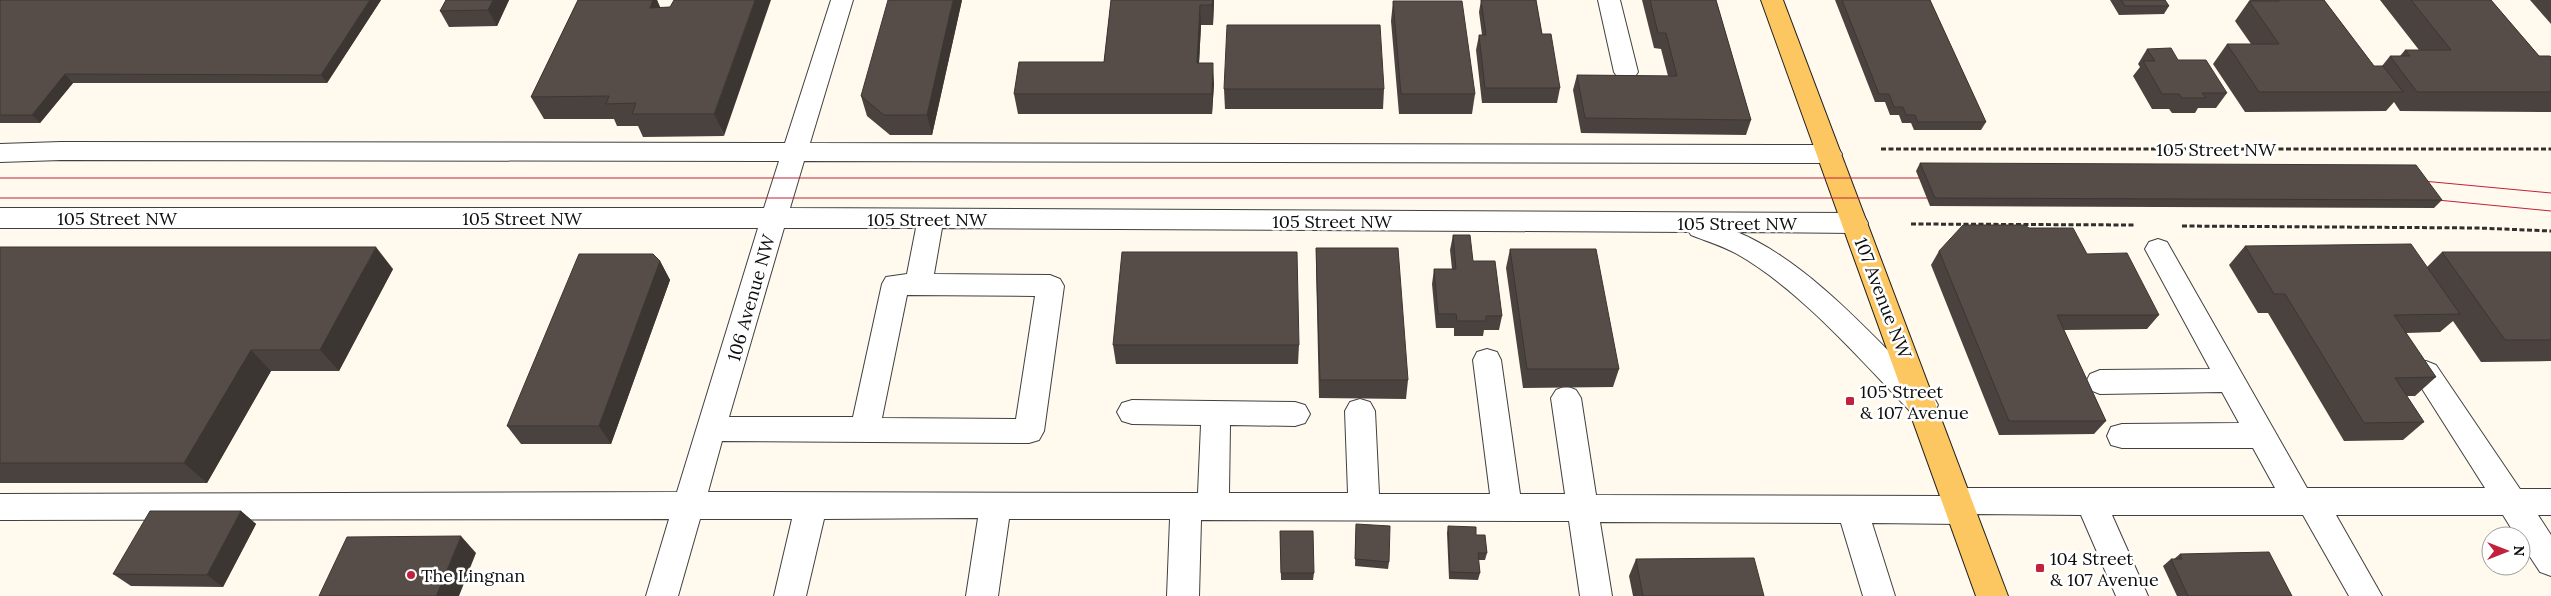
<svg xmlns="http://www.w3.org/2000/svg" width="2551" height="596" font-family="Lora,serif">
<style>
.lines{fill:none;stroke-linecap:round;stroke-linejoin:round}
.minor-casing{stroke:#404040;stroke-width:2}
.major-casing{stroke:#1e1e1e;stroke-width:2}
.path{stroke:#2f2f2f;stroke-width:3;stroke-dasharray:5 2.5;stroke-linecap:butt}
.minor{fill:#fff;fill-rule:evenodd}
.major{fill:#fcc660;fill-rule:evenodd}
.tram{stroke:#c1213a;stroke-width:1}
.wall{fill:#4a423f}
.shaded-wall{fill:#3c3633}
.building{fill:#564d49;stroke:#3c3633}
.poi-dot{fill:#c1213a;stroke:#fff;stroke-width:2}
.labels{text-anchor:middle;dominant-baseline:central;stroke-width:5;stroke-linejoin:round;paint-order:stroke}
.street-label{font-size:18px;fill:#0d0d0d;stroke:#fff}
.poi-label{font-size:18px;fill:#0d0d0d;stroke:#fff;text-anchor:start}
</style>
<rect width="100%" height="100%" fill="#fffaed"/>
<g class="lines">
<g class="minor-casing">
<g id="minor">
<path d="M831 0H853L810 143 1829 145 1838 148 1842 154 1838 160 1829 163 804 161 790 208 1855 213 1864 216 1868 223 1864 230 1855 233 1737 232C1810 262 1877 341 1933 396L1938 405 1933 414 1923 417 1913 414C1861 361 1802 291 1737 254 1723 246 1706 241 1691 235L1689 232 942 228 934 274 1050 275 1060 279 1064 286 1044 431 1039 440 1029 443 722 441 708 492 1198 493 1201 425 1132 424 1122 421 1117 412 1122 403 1132 400 1295 402 1305 405 1310 414 1305 423 1295 426 1230 425 1229 493H1348L1345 411 1350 402 1360 399 1370 402 1375 411 1379 494H1490L1473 360 1477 352 1487 349 1497 352 1501 360 1520 494H1565L1551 398 1556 390 1566 386 1576 390 1581 398 1596 495 1945 496 1947 492 1958 488H2275L2253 448H2122L2111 445 2107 436 2111 427 2122 424 2239 423 2222 392 2100 394 2090 390 2086 382 2090 374 2100 370 2210 369 2145 249 2149 242 2158 239 2167 242 2307 488H2485L2412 373 2416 365 2426 361 2436 365 2520 489H2551V515H2538L2551 535V576L2540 572 2521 543V536H2516L2503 515H2336L2382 596H2349L2303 515H2112L2148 596H2116L2081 515 1973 514 1971 520 1960 524 1872 523 1895 596H1863L1841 523 1600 522 1612 596H1580L1569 521 1201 520 1199 596H1167L1170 519H1009L998 596H966L978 518 824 519 806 596H774L792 519H700L678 596H646L669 519 0 520V494L677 492 758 228H0V208H764L779 161 61 160 0 162V144L61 142 785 143ZM784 228H916L907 274 886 277 882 284 853 417H729ZM907 295 1035 296 1016 419 882 418Z"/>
<path d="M1598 0H1620L1638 72 1634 78 1626 80 1618 78 1614 72Z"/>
</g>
</g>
<g class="major-casing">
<path id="major" d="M1761 0H1783L2008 596H1976Z"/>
</g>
<g class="path">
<path d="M1881 149H2551"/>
<path d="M1911 224 2135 225"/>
<path d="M2182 226 2478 228 2551 231"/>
</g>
<use href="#minor" class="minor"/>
<use href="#major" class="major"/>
<g class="tram">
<path d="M0 178H1932"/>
<path d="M2412 180 2551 193"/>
<path d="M0 198H1940"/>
<path d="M2427 199 2551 211"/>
</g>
</g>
<g class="wall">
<path d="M0 0H381L327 83H73L40 123H0Z"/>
<path d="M446 0H509L497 26 449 27 440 11Z"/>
<path d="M578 0H657L660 8 670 7 724 136 643 137 638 126H617L614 119H544L531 97Z"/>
<path d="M962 0 932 135H890L867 116 861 96Z"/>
<path d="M1111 0H1214L1213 25H1201L1199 63 1214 83 1212 114H1018L1014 94 1104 62Z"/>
<path d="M1481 0H1536L1542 34 1560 88 1557 103H1482L1476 50 1479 35H1482L1479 12Z"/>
<path d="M1642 0H1716L1751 120 1746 135 1581 133 1573 90 1577 75 1668 76 1661 49 1654 48Z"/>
<path d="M1835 0H1930L1986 122 1981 130H1914L1911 123H1902L1899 115H1890L1885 102H1875Z"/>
<path d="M2110 0H2165L2169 6 2164 14 2119 15Z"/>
<path d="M2250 0H2324L2374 66H2382L2390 56H2400L2405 50H2419L2380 0H2491L2539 56 2551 57V112L2400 111 2394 102 2386 111 2245 112 2213 64 2227 44H2251L2235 21 2249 1H2250Z"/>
<path d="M2530 0H2551V24Z"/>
<path d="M1393 1 1475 94 1472 114H1399L1391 21Z"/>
<path d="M2147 49 2178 60 2227 93 2216 108H2198L2195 113H2172L2169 109H2152L2133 76 2140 67 2138 64Z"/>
<path d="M1224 89H1384L1383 109H1225Z"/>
<path d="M1920 163 2442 200 2434 208 1930 206 1916 171Z"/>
<path d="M1453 235 1473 261 1502 316 1499 330H1484L1483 336H1454V328H1436L1432 284 1434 269H1452L1450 250Z"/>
<path d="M2245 246 2427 267 2442 252H2551V361L2481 362 2453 321 2440 332 2406 333 2436 377 2415 396H2407L2424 422 2403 440 2344 441 2268 313H2258L2229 265Z"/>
<path d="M0 247 393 269 339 371H271L207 483H0Z"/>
<path d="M1316 248 1408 380 1406 399 1319 398 1316 267Z"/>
<path d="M1510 249 1619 369 1613 387 1523 388 1506 268Z"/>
<path d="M1939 251 2087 254 2159 315 2147 329 2064 330 2106 421 2094 434 1999 435 1931 265Z"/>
<path d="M660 261 670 280 611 444H521L507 426Z"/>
<path d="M1113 345H1299L1298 364H1116Z"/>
<path d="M241 511 256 524 223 587 131 586 113 574Z"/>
<path d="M1356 524 1389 562 1388 569 1355 566Z"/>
<path d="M1448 526 1476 535 1487 553 1485 560H1478L1480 573 1478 580 1449 579 1447 533Z"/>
<path d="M1280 531 1314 573 1313 580H1281Z"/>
<path d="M2180 554 2292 596H2177L2163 566 2171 559H2174Z"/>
<path d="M1636 559 1764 596H1633L1629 576Z"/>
</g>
<g class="shaded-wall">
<path d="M370 0H381L327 83 321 75Z"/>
<path d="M493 0H509L497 26 488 10Z"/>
<path d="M653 0H657L665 18 650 8Z"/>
<path d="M755 0H771L724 136 714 114Z"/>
<path d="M953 0H962L932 135 927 115Z"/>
<path d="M1213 0H1214L1213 25 1212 5Z"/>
<path d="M1200 5 1201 25 1198 83 1197 63Z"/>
<path d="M1213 63 1214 83 1212 114V94Z"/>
<path d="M65 74 73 83 40 123 32 115Z"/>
<path d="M376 247 393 269 339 371 320 350Z"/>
<path d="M660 261 670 280 611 444 599 426Z"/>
<path d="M251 350 271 371 207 483 184 463Z"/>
<path d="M241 511 256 524 223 587 207 575Z"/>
<path d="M461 536 476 553 459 596H436Z"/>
</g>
<g class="building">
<path d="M0 0H370L321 75 65 74 32 115H0Z"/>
<path d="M446 0H493L488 10 440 11Z"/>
<path d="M578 0H653L650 8 670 7 674 0H755L714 114H632L636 103 606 104 609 96 531 97Z"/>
<path d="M888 0H953L927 115H884L861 96Z"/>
<path d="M1111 0H1213L1212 5H1200L1197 63H1213L1212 94H1014L1019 62H1104Z"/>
<path d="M1481 0H1536L1542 34H1551L1560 88H1485L1479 35H1486Z"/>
<path d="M1650 0H1716L1751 120 1585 118 1577 75 1677 76 1666 33H1658Z"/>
<path d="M1842 0H1930L1986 122H1918L1915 115H1906L1903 107H1894L1889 94H1879Z"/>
<path d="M2121 0H2165L2169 6H2125Z"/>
<path d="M2278 0H2324L2374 66H2383L2403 92H2259L2227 44H2279L2249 1H2279Z"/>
<path d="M2411 0H2491L2539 56H2550L2551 57V92H2417L2390 56H2410L2405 50H2451Z"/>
<path d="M1393 1H1462L1475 94H1401Z"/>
<path d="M1227 25H1380L1384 89H1224Z"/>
<path d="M2171 48 2178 60H2206L2227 93H2202L2206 98H2182L2179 94H2162L2143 61H2155L2147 49Z"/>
<path d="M1920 163 2416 165 2442 200 1935 198Z"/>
<path d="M1963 225H2025L2029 228H2073L2087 254 2127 253 2159 315H2057L2106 421H2009L1939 251Z"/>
<path d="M1453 235H1470L1473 261H1495L1502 316H1486V321H1457L1456 314H1438L1434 269H1456Z"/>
<path d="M2411 244 2460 314 2394 315 2436 377 2395 378 2424 422 2364 423 2285 294H2274L2245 246Z"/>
<path d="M0 247H376L320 350H251L184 463H0Z"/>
<path d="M1316 248H1398L1408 380H1320Z"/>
<path d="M1510 249H1596L1619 369H1527Z"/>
<path d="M1122 252H1297L1299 345H1113Z"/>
<path d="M2442 252H2551V340H2505Z"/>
<path d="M579 254H653L660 261 599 426H507Z"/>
<path d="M150 511H241L207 575 113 574Z"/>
<path d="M1356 524 1390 526 1389 562 1355 559Z"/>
<path d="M1448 526 1476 527V535H1485L1487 553H1478L1480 573 1450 572Z"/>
<path d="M1280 531H1313L1314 573H1281Z"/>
<path d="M461 536 436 596H319L347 537Z"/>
<path d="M2269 552 2292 596H2188L2171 559H2182L2180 554Z"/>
<path d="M1754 558 1764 596H1643L1636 559Z"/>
</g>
<g class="poi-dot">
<rect x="1845" y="396" width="10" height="10" rx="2.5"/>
<rect x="2035" y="563" width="10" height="10" rx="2.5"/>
<circle cx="411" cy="575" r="5"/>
</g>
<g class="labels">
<g class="street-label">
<text x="2216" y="149">105 Street NW</text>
<text x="117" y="218">105 Street NW</text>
<text x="522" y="218">105 Street NW</text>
<text x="927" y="219">105 Street NW</text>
<text x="1332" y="221">105 Street NW</text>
<text x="1737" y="223">105 Street NW</text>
<text transform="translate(751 298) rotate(-74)">106 Avenue NW</text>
<text transform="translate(1883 298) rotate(69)">107 Avenue NW</text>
</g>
<g class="poi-label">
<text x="1860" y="391">105 Street<tspan x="1860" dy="21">&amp; 107 Avenue</tspan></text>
<text x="2050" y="558">104 Street<tspan x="2050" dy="21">&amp; 107 Avenue</tspan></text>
<text x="421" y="575">The Lingnan</text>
</g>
</g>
<g transform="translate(2506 551) rotate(90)"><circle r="24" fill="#ffffff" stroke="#9e9e9e"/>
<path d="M0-4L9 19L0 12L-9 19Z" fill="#c1213a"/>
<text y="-8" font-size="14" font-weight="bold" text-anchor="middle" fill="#0d0d0d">N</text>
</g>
</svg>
